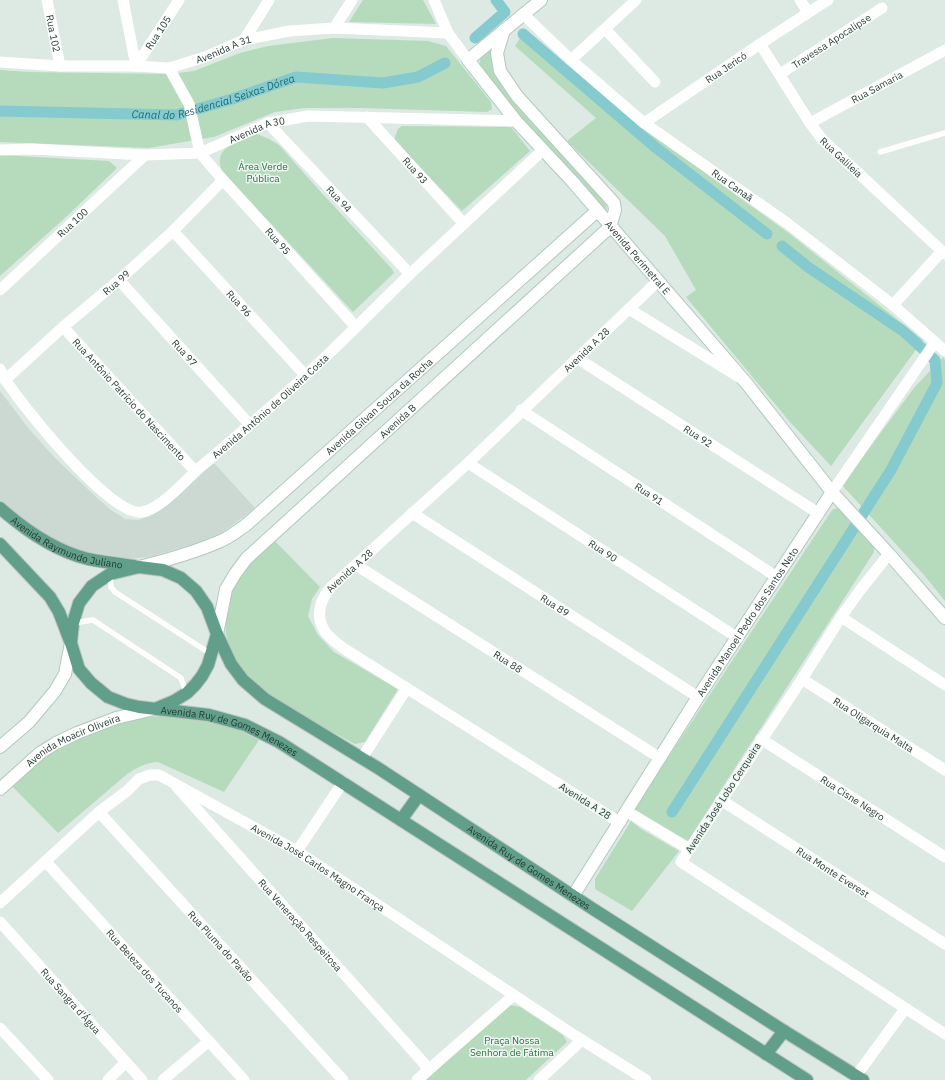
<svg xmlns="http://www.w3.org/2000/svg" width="945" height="1080" font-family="'IBM Plex Sans',sans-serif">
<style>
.built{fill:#cbd9d2}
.green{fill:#b5dbbc}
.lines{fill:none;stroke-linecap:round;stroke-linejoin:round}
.canal{stroke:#84cacf;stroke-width:11}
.secondary-casing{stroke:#b0c9be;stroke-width:14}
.primary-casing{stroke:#bcc3c1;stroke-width:14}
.lane{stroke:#fff;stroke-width:5.5}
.street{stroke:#fff;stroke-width:11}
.secondary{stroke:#fff;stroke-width:12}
.primary{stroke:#619f8a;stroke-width:12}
.labels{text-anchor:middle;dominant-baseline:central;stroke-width:3;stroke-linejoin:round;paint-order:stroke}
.street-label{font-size:10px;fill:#1f382f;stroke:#edf6f1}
.park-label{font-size:10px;fill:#2a6f3e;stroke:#edf6f1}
.water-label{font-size:11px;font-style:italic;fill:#1a6c73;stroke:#edf6f1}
</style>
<rect width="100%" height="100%" fill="#dde9e3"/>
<path class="built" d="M0 391 29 429 55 458 96 497 111 510 125 519 138 520 150 516 160 510 210 464H215L255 508 223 532 198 543 148 557 127 559 106 557 77 550 54 541 10 511 0 500Z"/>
<g class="green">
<path d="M363 0H423L436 24 349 22Z"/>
<path d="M525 30 625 115 790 234 923 340 831 466 790 422 686 297 696 290 665 236 567 141 596 118 515 46Z"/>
<path d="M333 38 428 41 446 46 491 102 492 109 487 112 362 108H304L275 112 214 137 148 148 0 142V70L29 72 170 74 194 71 240 53 268 46Z"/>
<path d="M494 42 492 54 493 68 503 88 533 124 580 173 606 205 607 213 543 146 480 66C479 54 485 51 494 42Z"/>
<path d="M402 126 511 127 530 151 462 211 394 140 398 129Z"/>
<path d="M257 134 269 139 279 145 318 189 392 269 394 273 353 312 222 171C221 167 219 162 220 158 223 144 245 138 257 134Z"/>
<path d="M0 155 109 161 117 168 66 217 0 276Z"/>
<path d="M943 357 945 360V601L924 575 842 485 914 388Z"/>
<path d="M836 508 841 510 874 547V552L688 841 634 809 832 510Z"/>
<path d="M273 539 320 587 312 599 308 616 318 635 334 652 398 689 365 742 355 744 305 717 260 689 239 669 230 650 226 633 225 612 231 591 243 570Z"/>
<path d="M161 716 216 723 237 729 259 740 224 792 158 762C145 763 137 767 126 775L58 833 11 785 42 756 98 727 134 719Z"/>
<path d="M631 821 641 829 679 851 632 911 595 889V879Z"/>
<path d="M511 1005 520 1007 563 1035 567 1042 526 1080H426L495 1017Z"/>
</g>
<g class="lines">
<g class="canal">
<path d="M523 34 655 147 767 234"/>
<path d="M475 38 505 12 496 0"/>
<path id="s1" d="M0 111 177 115 232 99 296 77 383 83 418 77 445 63"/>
<path d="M672 812 891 470 937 383 935 360 903 331 808 267 782 246"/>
</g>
<g class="secondary-casing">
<g id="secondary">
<path id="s34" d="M541 0 468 60 516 121 572 181 747 384 832 492 889 554 945 618"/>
<path id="s35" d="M139 567C168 560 196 552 223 540 231 536 239 530 246 525L597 211"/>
<path id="s36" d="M217 634 226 589 235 574 246 559 610 227 615 210 614 203 517 96 500 71 497 53 504 30"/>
<path d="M0 747 29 722 55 691 65 674 71 643"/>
<path id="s37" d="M0 789 40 753 56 743 77 733 116 718 154 709"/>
<path id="s38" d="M573 896 698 697 832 492"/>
</g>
</g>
<g class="primary-casing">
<g id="primary">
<path id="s39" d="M0 508C25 530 55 551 88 559 103 562 119 564 134 566"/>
<path d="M0 544 50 597 59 612 70 641"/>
<path id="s40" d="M217 634 231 664 243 680 265 699 378 768 593 909 784 1031 863 1080"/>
<path id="s41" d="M155 709 174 701 187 693 195 685 202 676 208 665 217 634 207 607 196 591 181 578 163 570 139 567 110 574 92 586 79 603 73 623 71 643 79 669 91 683 108 697 126 704 139 707 209 715 245 725 279 742 807 1080"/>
<path d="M401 820 419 795"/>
<path d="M766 1054 784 1031"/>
</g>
</g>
<g class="lane">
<path d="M880 152 945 133"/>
<path d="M110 575 111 587 115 592 211 654"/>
<path d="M73 623 93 620 181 678 186 693"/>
</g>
<g class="street">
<path id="s2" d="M47 0 60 66"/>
<path d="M123 0 136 66"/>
<path d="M434 0 448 33 468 60"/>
<path d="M800 0 808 12"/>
<path id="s3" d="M523 14 571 60 644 123 787 223 893 305 945 351"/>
<path d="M334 28 352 0"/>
<path d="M605 29 655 82"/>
<path d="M244 40 269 0"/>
<path id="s4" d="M760 44 810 123 822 139 945 254"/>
<path d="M571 60 636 0"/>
<path id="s5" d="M0 62 60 66H136L169 68 205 57 244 40 289 31 334 28 448 33"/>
<path id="s6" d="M136 66 179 0"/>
<path id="s7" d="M169 68 189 104 200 153 223 180 356 327"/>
<path id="s8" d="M780 74 882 8"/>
<path id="s9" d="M367 117 464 224"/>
<path id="s10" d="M268 123 410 274"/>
<path id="s11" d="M644 123 760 44 828 0"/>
<path id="s12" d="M810 123 945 50"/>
<path id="s13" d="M0 150 32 149 145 155 200 153 268 123 308 116 516 121"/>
<path id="s14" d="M173 231 305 375"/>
<path id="s15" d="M119 280 250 425"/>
<path id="s16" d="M0 290 145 155"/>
<path d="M893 305 942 251"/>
<path d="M629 309 739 377"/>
<path id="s17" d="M63 327 195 471"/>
<path id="s18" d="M577 358 818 513"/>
<path id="s19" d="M0 369C2 373 4 378 7 382 24 408 112 518 142 512 162 509 188 477 204 464 238 435 273 406 306 375 342 342 376 307 411 273 455 232 499 191 543 150"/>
<path id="s20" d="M5 380 63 327 119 280 173 231 223 180"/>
<path id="s21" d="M521 410 777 577"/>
<path id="s22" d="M468 463 738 638"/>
<path d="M832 492 935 342"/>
<path id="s23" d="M412 513 698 697"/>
<path d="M889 554 861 589 841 617 802 679 681 862 945 1034"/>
<path id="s24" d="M356 565 660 758"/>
<path d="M841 617 945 685"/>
<path id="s25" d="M802 679 945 770"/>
<path id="s26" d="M761 739 945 857"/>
<path d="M362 758 407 688"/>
<path id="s27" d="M177 787 429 1069"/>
<path id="s28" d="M721 800 945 944"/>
<path d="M626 811 689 849"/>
<path id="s29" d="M99 812 343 1080"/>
<path id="s30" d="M619 822 343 648C337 643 328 637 324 630 315 614 320 600 331 587L468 463 658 281"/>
<path d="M297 851 343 782"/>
<path id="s31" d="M46 862 244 1080"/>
<path id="s32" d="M0 903 99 812 127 791 139 779 150 775H159L297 851 574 1035 646 1080"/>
<path id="s33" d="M0 922 142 1080"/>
<path d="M0 1028 48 1080"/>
<path d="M856 1076 905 1009"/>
<path d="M108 1080 126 1062"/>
<path d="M163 1080 209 1041"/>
<path d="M417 1080 514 995"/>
<path d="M539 1080 582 1040"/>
</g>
<use href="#secondary" class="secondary"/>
<use href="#primary" class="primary"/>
</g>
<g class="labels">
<g class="street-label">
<text stroke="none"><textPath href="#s2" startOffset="34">Rua 102</textPath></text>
<text stroke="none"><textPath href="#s6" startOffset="40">Rua 105</textPath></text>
<text stroke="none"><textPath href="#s8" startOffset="61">Travessa Apocalipse</textPath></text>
<text stroke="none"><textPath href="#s5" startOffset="227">Avenida A 31</textPath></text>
<text stroke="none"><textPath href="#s11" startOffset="99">Rua Jericó</textPath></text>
<text stroke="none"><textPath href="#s12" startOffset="76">Rua Samaria</textPath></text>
<text stroke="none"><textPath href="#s13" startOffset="262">Avenida A 30</textPath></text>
<text stroke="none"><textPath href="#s4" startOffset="140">Rua Galileia</textPath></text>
<text stroke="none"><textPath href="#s9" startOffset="72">Rua 93</textPath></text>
<text stroke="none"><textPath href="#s3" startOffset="271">Rua Canaã</textPath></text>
<text stroke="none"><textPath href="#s10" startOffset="104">Rua 94</textPath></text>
<text stroke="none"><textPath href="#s16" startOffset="99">Rua 100</textPath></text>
<text stroke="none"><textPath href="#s7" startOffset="209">Rua 95</textPath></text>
<text stroke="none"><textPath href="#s34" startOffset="355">Avenida Perimetral E</textPath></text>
<text stroke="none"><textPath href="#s20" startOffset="148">Rua 99</textPath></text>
<text stroke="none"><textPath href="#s14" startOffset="98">Rua 96</textPath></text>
<text stroke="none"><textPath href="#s30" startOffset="748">Avenida A 28</textPath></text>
<text stroke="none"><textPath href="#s15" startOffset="98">Rua 97</textPath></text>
<text stroke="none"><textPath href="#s17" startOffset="98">Rua Antônio Patrício do Nascimento</textPath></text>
<text stroke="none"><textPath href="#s19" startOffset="373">Avenida Antônio de Oliveira Costa</textPath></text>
<text stroke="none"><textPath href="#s35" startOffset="294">Avenida Gilvan Souza da Rocha</textPath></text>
<text stroke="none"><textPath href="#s36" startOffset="287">Avenida B</textPath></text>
<text stroke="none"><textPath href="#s18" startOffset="144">Rua 92</textPath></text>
<text stroke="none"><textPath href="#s21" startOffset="153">Rua 91</textPath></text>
<text stroke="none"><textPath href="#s39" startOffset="77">Avenida Raymundo Juliano</textPath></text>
<text stroke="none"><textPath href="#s22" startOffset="161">Rua 90</textPath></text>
<text stroke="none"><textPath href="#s30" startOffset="424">Avenida A 28</textPath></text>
<text stroke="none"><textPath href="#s23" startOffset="170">Rua 89</textPath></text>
<text stroke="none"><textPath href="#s38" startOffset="325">Avenida Manoel Pedro dos Santos Neto</textPath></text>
<text stroke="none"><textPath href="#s24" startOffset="180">Rua 88</textPath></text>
<text stroke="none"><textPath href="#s25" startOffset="85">Rua Oligarquia Malta</textPath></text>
<text stroke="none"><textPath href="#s41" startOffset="524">Avenida Ruy de Gomes Menezes</textPath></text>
<text stroke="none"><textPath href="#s37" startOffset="89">Avenida Moacir Oliveira</textPath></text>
<text transform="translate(723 798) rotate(-57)">Avenida José Lobo Cerqueira</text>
<text stroke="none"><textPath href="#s26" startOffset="109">Rua Cisne Negro</textPath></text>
<text transform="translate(585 801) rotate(32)">Avenida A 28</text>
<text stroke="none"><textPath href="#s32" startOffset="391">Avenida José Carlos Magno França</textPath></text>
<text stroke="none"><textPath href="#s40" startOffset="395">Avenida Ruy de Gomes Menezes</textPath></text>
<text stroke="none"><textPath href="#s28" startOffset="133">Rua Monte Everest</textPath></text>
<text stroke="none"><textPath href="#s27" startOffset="185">Rua Veneração Respeitosa</textPath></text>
<text stroke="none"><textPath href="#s29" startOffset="181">Rua Pluma do Pavão</textPath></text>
<text stroke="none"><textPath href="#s31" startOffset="147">Rua Beleza dos Tucanos</textPath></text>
<text stroke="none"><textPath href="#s33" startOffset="106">Rua Sangra d'Água</textPath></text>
</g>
<g class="park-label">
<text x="263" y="166">Área Verde<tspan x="263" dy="12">Pública</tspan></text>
<text x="512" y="1040">Praça Nossa<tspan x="512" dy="12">Senhora de Fátima</tspan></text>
</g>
<g class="water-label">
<text stroke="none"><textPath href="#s1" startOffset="216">Canal do Residencial Seixas Dórea</textPath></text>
</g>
</g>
</svg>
